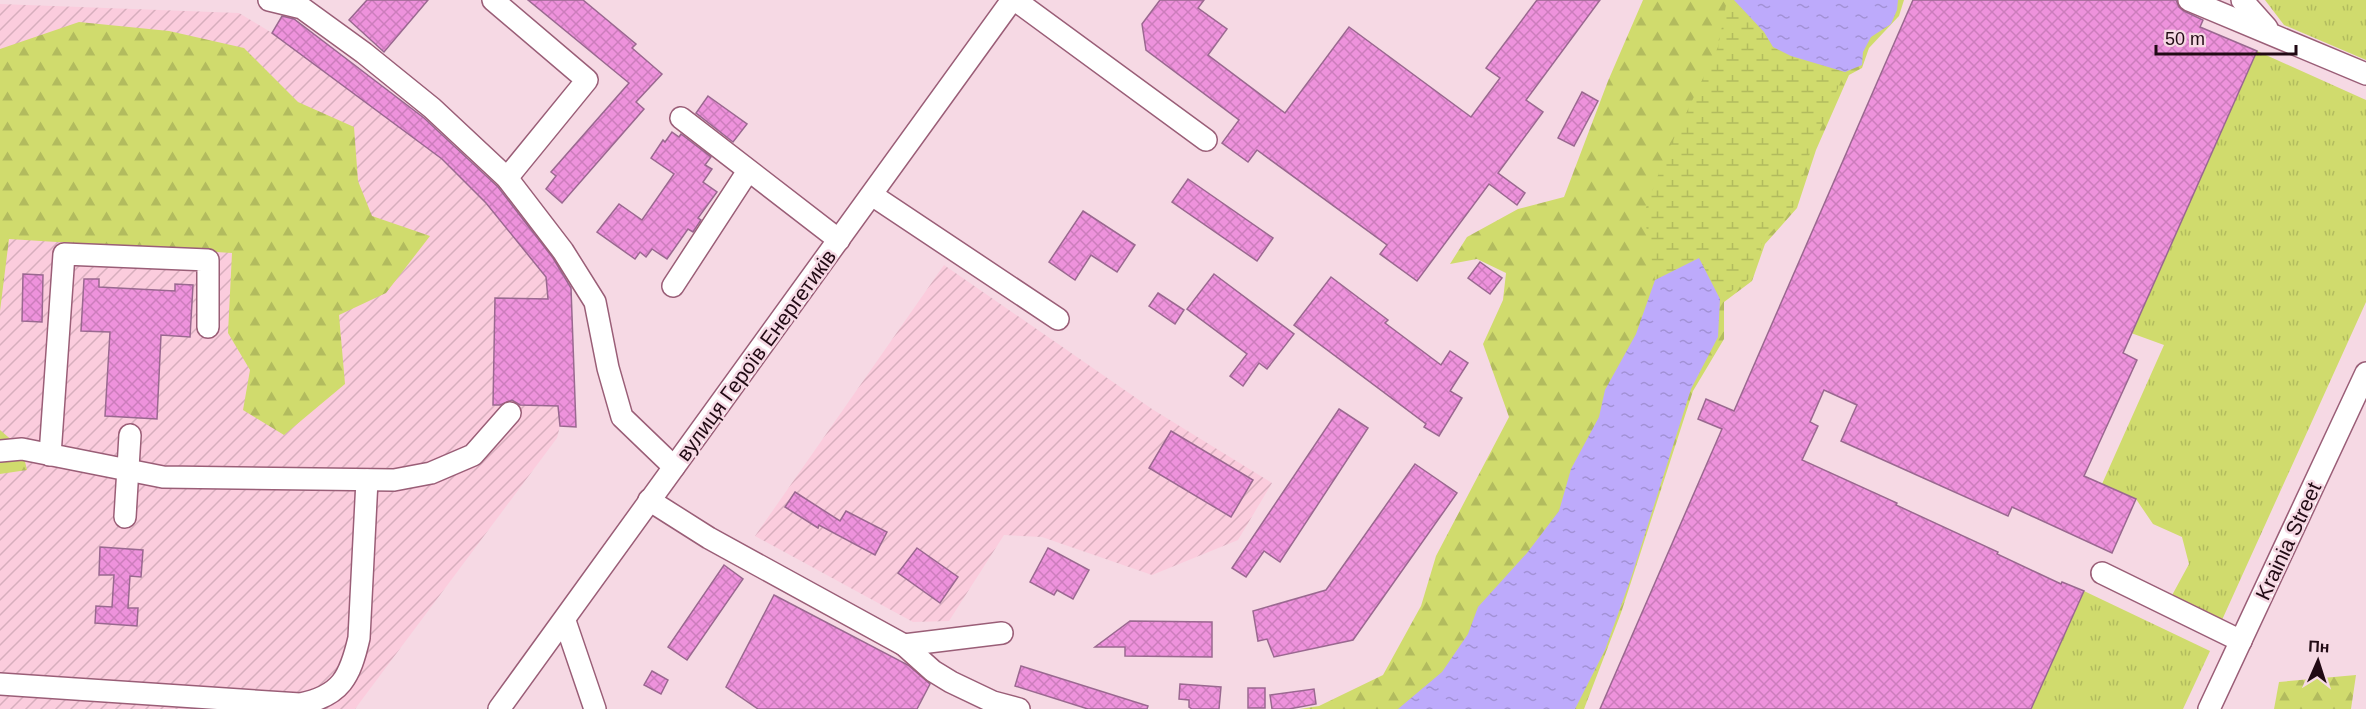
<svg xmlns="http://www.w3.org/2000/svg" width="2366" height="709" font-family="Helvetica,sans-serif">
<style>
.industrial{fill:url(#industrial-furrows)}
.grass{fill:url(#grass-tufts)}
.forest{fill:url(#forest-firs)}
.wetland{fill:url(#wetland-marsh)}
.water{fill:url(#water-ripples)}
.building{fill:url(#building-cross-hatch);stroke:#9a6890;stroke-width:1.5}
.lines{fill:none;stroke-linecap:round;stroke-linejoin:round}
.minor-casing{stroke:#9a5e77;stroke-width:24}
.minor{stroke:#fff;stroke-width:21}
.labels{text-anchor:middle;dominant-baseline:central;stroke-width:5;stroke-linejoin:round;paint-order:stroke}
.street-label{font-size:21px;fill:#210a14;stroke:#f6d9e4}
</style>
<defs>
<pattern id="industrial-furrows" width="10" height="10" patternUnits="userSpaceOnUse" patternTransform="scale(1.5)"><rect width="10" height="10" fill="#fbccdd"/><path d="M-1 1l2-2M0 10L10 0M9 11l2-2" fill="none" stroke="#d7aebd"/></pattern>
<pattern id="grass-tufts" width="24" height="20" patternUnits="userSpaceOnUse" patternTransform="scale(1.5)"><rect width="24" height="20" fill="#d0db6d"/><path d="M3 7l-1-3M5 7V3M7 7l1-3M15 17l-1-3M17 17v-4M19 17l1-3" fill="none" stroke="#b2bb5e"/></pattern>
<pattern id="forest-firs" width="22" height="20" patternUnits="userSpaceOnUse" patternTransform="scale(1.5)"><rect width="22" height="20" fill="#d0db6d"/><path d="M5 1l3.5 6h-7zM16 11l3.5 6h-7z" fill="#b2bb5e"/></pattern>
<pattern id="wetland-marsh" width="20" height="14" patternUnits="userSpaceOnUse" patternTransform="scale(1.5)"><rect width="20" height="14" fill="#d0db6d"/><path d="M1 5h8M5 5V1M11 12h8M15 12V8" fill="none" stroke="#b2bb5e"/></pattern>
<pattern id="water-ripples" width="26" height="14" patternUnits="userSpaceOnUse" patternTransform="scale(1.5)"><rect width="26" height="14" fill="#bdaafb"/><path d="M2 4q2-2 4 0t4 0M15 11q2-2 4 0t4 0" fill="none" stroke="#a291d6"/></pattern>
<pattern id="building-cross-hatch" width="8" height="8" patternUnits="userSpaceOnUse" patternTransform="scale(1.5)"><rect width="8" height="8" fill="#ee92dc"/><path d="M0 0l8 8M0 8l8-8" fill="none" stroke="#cc7dbc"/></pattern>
</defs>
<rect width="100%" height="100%" fill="#f6d9e4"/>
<g class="industrial">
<path d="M0 4 239 13 272 33 442 159 486 203 546 277 560 426 557 438 355 709H0Z"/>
<path d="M944 265 1152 409 1272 483 1238 540 1152 575 1042 537 1004 535 949 621 913 622 755 536Z"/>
</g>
<g class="grass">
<path d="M2265 0H2366V60L2284 25Z"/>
<path d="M2257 51 2366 100V302L2222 620 2170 599 2189 564 2182 537 2153 524 2136 499 2102 484 2164 345 2131 333Z"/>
<path d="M2084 591 2210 651 2183 709H2031Z"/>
</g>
<g class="forest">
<path d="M1643 0H1904L1899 16 1869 48 1862 68 1849 75 1816 150 1797 208 1765 244 1752 281 1724 302V339L1693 391 1621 613 1584 709H1300L1319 706 1383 675 1421 606 1436 556 1509 417 1483 344 1503 300 1506 273 1477 259 1450 264 1467 237 1518 209 1564 197 1608 81Z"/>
<path d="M79 22 169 31 244 48 298 102 354 127 358 181 372 216 430 236 386 293 339 315 345 384 284 435 243 410 250 370 228 333 232 253 9 239 0 311V49Z"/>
<path d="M0 430 22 449 27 470 0 474Z"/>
<path d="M2356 675 2351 709H2274L2279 682Z"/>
</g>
<path class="wetland" d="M1727 0H1735L1747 16 1764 32 1773 47 1791 56 1845 72 1810 153 1793 208 1763 241 1749 279 1720 299 1699 258 1655 280 1644 213 1664 159 1718 47Z"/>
<g class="water">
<path d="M1734 0H1898L1897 10 1891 24 1871 37 1863 52 1862 65 1845 72 1791 56 1773 47 1764 32Z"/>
<path d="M1699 258 1720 299 1718 337 1691 389 1631 578 1605 650 1575 709H1398L1442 672 1468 634 1478 607 1527 553 1559 511 1571 469 1599 417 1605 390 1636 334 1655 280Z"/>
</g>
<g class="building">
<path d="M367 0H428L384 52 349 20Z"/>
<path d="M528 0H583L636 44 632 48 662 74 636 102 644 109 562 203 546 189 556 176 551 172 629 83Z"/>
<path d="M1160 0H1204L1198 8 1227 29 1208 55 1285 113 1349 27 1471 117 1500 78 1486 68 1537 0H1600L1526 100 1543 112 1498 173 1525 193 1517 205 1489 184 1417 281 1380 254 1387 245 1257 150 1248 162 1222 143 1239 120 1146 50 1142 24Z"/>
<path d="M1913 0H2176L2179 7 2184 11 2203 20 2200 27 2257 51 2123 353 2137 360 2084 476 2136 499 2112 553 2012 507 2008 516 1841 441 1857 405 1824 390 1810 422 1818 426 1802 460 1897 503 1896 505 1998 552 1997 554 2061 584 2062 582 2084 591 2031 709H1600L1722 429 1698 419 1706 399 1734 411Z"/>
<path d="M282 16 294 19 424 118 498 187 553 258 571 288 576 427 560 426 558 406 520 405 512 400 500 405H493L495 298 548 299 546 277 486 203 442 159 272 33Z"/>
<path d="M1582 92 1598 101 1574 146 1558 138Z"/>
<path d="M708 96 747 124 733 142 696 113Z"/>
<path d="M672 132 679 137 681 134 711 157 705 165 712 169 703 182 717 192 698 218 701 220 693 232 688 229 667 259 652 249 646 257 640 252 635 259 597 232 619 204 642 220 674 174 651 158 663 140 665 142Z"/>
<path d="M1188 179 1273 238 1257 261 1172 202Z"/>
<path d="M1083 211 1135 245 1117 272 1091 255 1075 280 1049 262Z"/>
<path d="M1480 262 1502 278 1490 294 1468 278Z"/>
<path d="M23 274 43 275 42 322 22 321Z"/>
<path d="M1214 274 1294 334 1267 369 1259 363 1243 386 1230 376 1247 354 1187 309Z"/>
<path d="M1331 277 1388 320 1385 323 1441 365 1450 351 1468 363 1450 391 1462 398 1439 436 1424 427 1426 424 1294 325Z"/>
<path d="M84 279H99V287L175 291V284L193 285 190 337 161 335 157 419 105 416 110 332 81 331Z"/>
<path d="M1158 293 1184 310 1175 324 1149 306Z"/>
<path d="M1339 409 1368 428 1280 562 1264 551 1246 577 1232 568Z"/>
<path d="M1171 431 1253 480 1231 517 1149 468Z"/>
<path d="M1415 464 1457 493 1353 640 1274 657 1267 639 1258 641 1253 611 1326 590Z"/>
<path d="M795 492 840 521 846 511 887 532 875 555 819 525 818 528 785 507Z"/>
<path d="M100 547 143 550 141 577 130 576 128 608H138L137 626 95 623 96 606 112 607 114 575H99Z"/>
<path d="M917 548 958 577 940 603 898 573Z"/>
<path d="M1048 548 1089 570 1073 599 1057 590 1054 595 1030 582Z"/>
<path d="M724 565 743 579 687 660 668 647Z"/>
<path d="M774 595 908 665 930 684 917 709H758L726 687Z"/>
<path d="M1130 621 1212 622V657L1125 656V647H1095Z"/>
<path d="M1021 666 1148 706 1147 709H1088L1015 686Z"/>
<path d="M652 671 668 680 661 694 644 685Z"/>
<path d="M1180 684 1221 687 1219 709H1192L1189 707V700L1179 699Z"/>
<rect x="1248" y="688" width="17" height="20"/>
<path d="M1314 689 1316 704 1289 709H1272L1270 695Z"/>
</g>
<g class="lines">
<g class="minor-casing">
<g id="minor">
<path d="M269 0 302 8 364 53 432 108 507 178 563 251 595 302 608 368 622 417 674 467"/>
<path d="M493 0 587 80 507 178"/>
<path d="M1015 0 1206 140"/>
<path d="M2189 0 2366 74"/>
<path d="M2242 0 2267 28"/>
<path d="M681 118 839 240"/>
<path d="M872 195 1058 319"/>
<path d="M673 286 748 171"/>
<path d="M0 451 22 449 163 477 394 480 431 473 473 455 510 413"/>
<path d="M50 455 64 254 208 260V327"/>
<path d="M649 500 709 538 904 645 933 671 951 682 993 702 1019 709"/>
<path d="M125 517 130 435"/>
<path d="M2102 573 2241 641"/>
<path d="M565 621 595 709"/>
<path d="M904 645 1002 633"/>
<path d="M0 684 300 704C341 696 350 677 359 638L367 480"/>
<path d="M499 709 1012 0"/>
<path d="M2209 709 2366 373"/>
</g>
</g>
<use href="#minor" class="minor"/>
</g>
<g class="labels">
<g class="street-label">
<text transform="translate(756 355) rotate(-54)">вулиця Героїв Енергетиків</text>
<text transform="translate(2288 541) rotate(-65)">Krainia Street</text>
</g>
</g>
<g transform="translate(2318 661) rotate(3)" stroke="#f6d9e4" stroke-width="4.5" paint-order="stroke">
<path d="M0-4.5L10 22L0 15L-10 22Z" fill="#210a14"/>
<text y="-9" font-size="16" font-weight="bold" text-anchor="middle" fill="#210a14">Пн</text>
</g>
<path d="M2156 45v9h140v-9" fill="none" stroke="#210a14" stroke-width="3"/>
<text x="2165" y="45" font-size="18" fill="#210a14" stroke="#f6d9e4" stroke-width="4.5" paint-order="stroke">50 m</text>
</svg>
